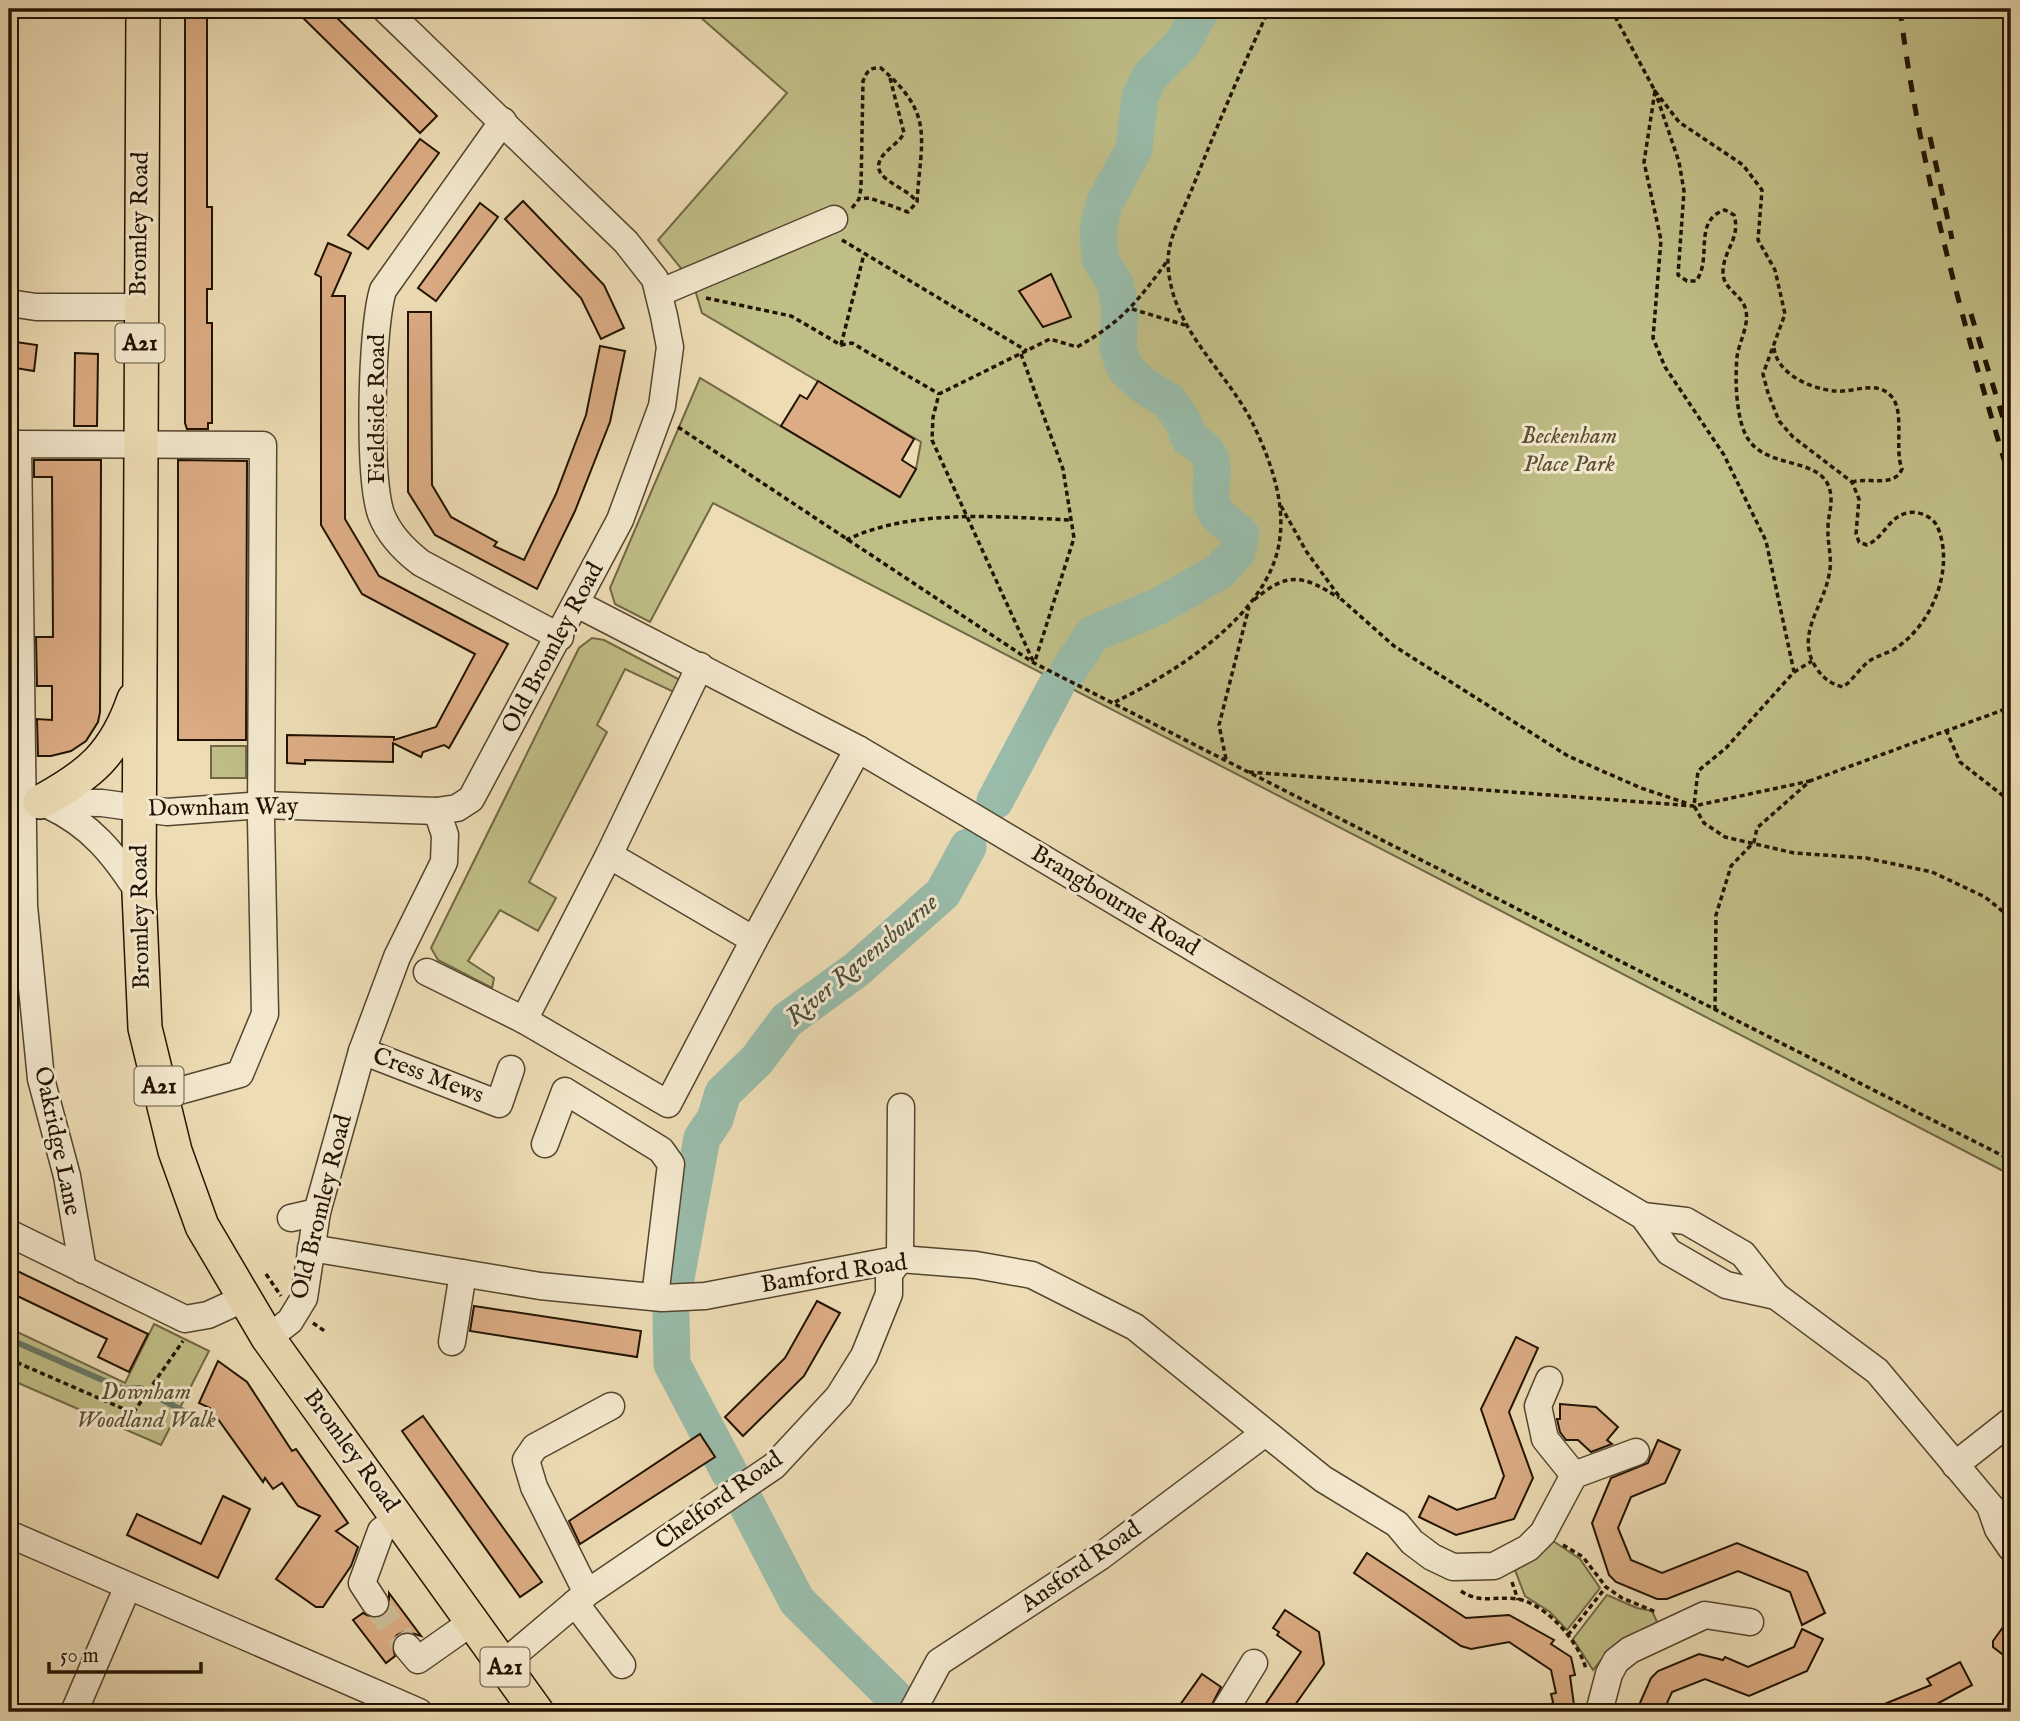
<svg xmlns="http://www.w3.org/2000/svg" width="2020" height="1721" font-family="'IM FELL English',serif">
<style>
.green{fill:#c0be87;stroke:#706844;stroke-width:2}
.lines{fill:none;stroke-linecap:round;stroke-linejoin:round}
.stream{stroke:#697867;stroke-width:6}
.river{stroke:#99bcaa;stroke-width:37}
.building{fill:#dcac84;stroke:#211302;stroke-width:2}
.minor-tunnel{stroke:#cebe99;stroke-width:26;stroke-dasharray:26 13;stroke-linecap:butt}
.minor-casing{stroke:#54452e;stroke-width:29}
.major-casing{stroke:#211302;stroke-width:36}
.path{stroke:#211302;stroke-width:3.5;stroke-dasharray:5 3.5;stroke-linecap:butt}
.minor{stroke:#f3e8ce;stroke-width:26}
.major{stroke:#eddcb4;stroke-width:33}
.rail{stroke:#211302;stroke-width:5;stroke-dasharray:12 12;stroke-linecap:butt}
.labels{text-anchor:middle;dominant-baseline:central;stroke-width:6;stroke-linejoin:round;paint-order:stroke}
.shield{fill:#f3e8ce;stroke:#60533f;stroke-width:2}
.shield-label{font-size:23px;font-weight:bold;fill:#211302}
.street-label{font-size:24px;fill:#211302;stroke:#f3e8ce}
.park-label{font-size:24px;font-style:italic;fill:#594f31;stroke:#f3e8ce}
.water-label{font-size:26px;font-style:italic;fill:#4b4e3d;stroke:#f3e8ce}
</style>
<rect width="100%" height="100%" fill="#eddcb4"/>
<filter id="stains"><feTurbulence type="fractalNoise" baseFrequency=".00286" numOctaves="4"/><feColorMatrix values="0 0 0 0 .2 0 0 0 0 .09 0 0 0 0 .02 0 0 0 .5 -.17"/></filter>
<radialGradient id="worn" r=".72"><stop offset=".6" stop-color="#630" stop-opacity="0"/><stop offset="1" stop-color="#630" stop-opacity=".3"/></radialGradient>
<g class="green">
<path d="M691 9H2011V1175L713 503 650 622 615 604 610 588 700 378 899 497 916 469 921 442 702 313 693 283 658 240 787 93Z"/>
<path d="M592 638 604 640 682 681 676 693 625 669 597 725 607 732 529 882 556 898 538 931 500 910 468 961 494 978 492 988 438 960 431 948 579 648Z"/>
<rect x="211" y="746" width="35" height="32"/>
<path d="M154 1324 209 1351 161 1445 9 1379V1328L125 1383Z"/>
<path d="M1550 1539 1580 1559 1600 1588 1567 1630 1550 1612 1525 1596 1515 1570Z"/>
<path d="M1607 1595 1637 1608 1652 1611 1658 1624 1605 1655 1593 1670 1573 1639Z"/>
</g>
<g class="lines">
<path class="stream" d="M9 1339 123 1389 140 1388 187 1413"/>
<g class="river">
<path d="M1069 670 1093 634 1159 606 1220 571 1237 552 1241 535C1232 524 1215 519 1212 503 1207 473 1225 459 1189 438L1183 422 1170 402 1143 385 1126 370 1118 349 1120 308 1115 284 1100 259 1098 228 1105 202 1134 149 1140 97 1150 76 1183 43 1201 9"/>
<path d="M995 801 1056 686"/>
<path d="M672 1300 702 1138 715 1119 723 1093 757 1060 787 1020 856 970 943 893 968 847"/>
<path d="M671 1316 672 1364 729 1472"/>
<path d="M736 1484 797 1601 909 1712"/>
</g>
</g>
<g class="building">
<path d="M294 9H328L437 116 420 133Z"/>
<path d="M185 10H207V207H212V289H207V323H212V423H208V429H187L185 423Z"/>
<path d="M420 139 439 153 368 249 348 235Z"/>
<path d="M523 201 604 285 624 328 601 339 581 298 505 219Z"/>
<path d="M480 203 498 217 436 301 418 288Z"/>
<path d="M328 243 351 253 332 296H345V519L379 576 508 644 449 748 444 745 423 752 421 757 393 743V762L305 760V764L287 763V735L394 737V740L436 727 475 654 362 594 321 525V277L315 274Z"/>
<path d="M1051 274 1071 317 1043 327 1019 291Z"/>
<path d="M408 312H431L432 485 451 517 497 542 494 546 524 560 556 494 586 415 600 346 625 351 610 422 575 511 537 589 435 535 408 492Z"/>
<path d="M9 341 37 345 34 371 9 367Z"/>
<path d="M75 353 98 354 97 426H74Z"/>
<path d="M818 381 914 439 902 460 916 469 900 497 781 426 800 395 807 399Z"/>
<path d="M34 460H101L100 712 98 722 86 741 71 751 51 756H38L37 719 52 720V686H37L36 637H53L52 477H34Z"/>
<path d="M178 460 247 461 246 740H178Z"/>
<path d="M9 1267 148 1334 129 1372 98 1357 107 1339 9 1292Z"/>
<path d="M817 1301 840 1313 804 1376 743 1436 725 1417 785 1358Z"/>
<path d="M474 1306 641 1331 637 1357 470 1331Z"/>
<path d="M1516 1337 1538 1348 1509 1412 1533 1478 1514 1519 1456 1535 1419 1517 1429 1496 1457 1510 1495 1498 1504 1476 1481 1409Z"/>
<path d="M218 1361 247 1382 292 1451 296 1449 348 1523 336 1531 358 1547 351 1566 323 1607H316L276 1579 320 1516 298 1506 282 1483 273 1489 265 1478 263 1482 210 1408 199 1403Z"/>
<path d="M1560 1404 1596 1407 1618 1427 1607 1440 1612 1444 1591 1452 1578 1440H1566L1560 1432 1557 1419H1560Z"/>
<path d="M423 1416 542 1582 520 1597 402 1431Z"/>
<path d="M700 1434 715 1457 580 1544 569 1521Z"/>
<path d="M1658 1440 1680 1450 1665 1483 1631 1497 1618 1528 1631 1560 1662 1573 1737 1543 1807 1572 1825 1613 1802 1625 1790 1592 1738 1571 1667 1599H1657L1616 1582 1609 1575 1592 1523 1611 1478 1648 1463Z"/>
<path d="M223 1496 250 1509 218 1578 127 1535 137 1514 201 1544Z"/>
<path d="M1367 1553 1466 1618 1509 1615 1554 1640 1551 1644 1571 1657 1575 1675 1570 1676 1575 1712H1545L1553 1702 1551 1694 1556 1693 1551 1670 1509 1642 1471 1649 1461 1646 1354 1573Z"/>
<path d="M389 1593 421 1636 405 1631 397 1635 392 1642 395 1656 386 1663 353 1620 363 1613 375 1619 384 1616 389 1609Z"/>
<path d="M1285 1610 1319 1632 1324 1664 1290 1712H1260L1301 1652 1277 1635 1279 1632 1273 1628Z"/>
<path d="M2011 1616V1661L1993 1647V1641Z"/>
<path d="M1802 1629 1823 1639 1807 1671 1749 1696 1705 1679 1672 1692 1663 1712H1636L1651 1678 1658 1671 1699 1654 1723 1660 1725 1657 1748 1667 1794 1647Z"/>
<path d="M1960 1662 1972 1685 1922 1712H1865L1931 1685 1927 1679Z"/>
<path d="M1202 1674 1221 1687 1208 1712H1175Z"/>
</g>
<g class="lines">
<path class="minor-tunnel" d="M375 1603 407 1647"/>
<g class="minor-casing">
<g id="minor">
<path d="M503 121 383 290C371 329 368 476 381 514 389 535 404 550 421 563L560 637"/>
<path d="M659 293 834 219"/>
<path d="M9 303 36 307H139"/>
<path d="M577 604 858 749 965 812 1643 1216 1669 1252 1726 1285 1776 1296"/>
<path d="M37 802 102 803 167 812 263 805 437 811 457 808 471 799 620 520 662 406 670 347 664 316 655 279 626 242 385 9"/>
<path d="M48 805C91 825 114 854 139 893"/>
<path d="M754 940 858 749"/>
<path d="M427 972 524 1020 668 1104 754 940 609 855"/>
<path d="M524 1020 609 855 700 666"/>
<path d="M362 1051 499 1104 511 1069"/>
<path d="M545 1144 565 1091 661 1150 671 1164 655 1297"/>
<path d="M1643 1216 1686 1221 1743 1254 1776 1296 1877 1371 1991 1507 2007 1521"/>
<path d="M291 1218 317 1212"/>
<path d="M9 1233 185 1319 208 1315 243 1299"/>
<path d="M311 1248 540 1286 662 1298 705 1296 900 1259 976 1265 1032 1275 1135 1327 1323 1479 1397 1524 1412 1542 1432 1557 1453 1567 1494 1566 1528 1548 1543 1533 1574 1475 1636 1452"/>
<path d="M900 1259 901 1107"/>
<path d="M83 1270 67 1176 41 1079 24 906 18 444 263 445 261 819 265 1014 240 1074 161 1096"/>
<path d="M268 1338 290 1321 304 1298 317 1212 362 1051 397 957 444 862 445 835 437 811"/>
<path d="M452 1342 463 1273"/>
<path d="M1549 1380 1538 1406 1545 1439 1574 1475"/>
<path d="M1955 1465 2011 1421"/>
<path d="M1991 1509 1998 1529 2011 1548"/>
<path d="M9 1534 419 1712"/>
<path d="M587 1593 534 1487 526 1460 535 1447 611 1406"/>
<path d="M375 1603 362 1583 381 1531 398 1517"/>
<path d="M575 1603 622 1665"/>
<path d="M407 1647 418 1660 472 1622"/>
<path d="M503 1664 587 1593 774 1466 839 1396 864 1356 889 1294V1274L900 1259"/>
<path d="M74 1712 128 1586"/>
<path d="M912 1712 939 1662 1101 1556 1265 1433"/>
<path d="M1224 1712 1254 1663"/>
<path d="M1599 1712 1609 1674 1616 1661 1630 1650 1705 1615 1750 1622"/>
</g>
</g>
<g class="major-casing">
<g id="major">
<path d="M143 9 139 893 145 1028 175 1151 202 1226 268 1338 537 1712"/>
<path d="M40 802C90 775 115 754 134 699"/>
</g>
</g>
<g class="path">
<path d="M1611 9 1655 91 1644 162 1661 240 1653 338 1665 367 1724 455 1766 541 1794 672 1726 748 1698 771 1694 806 1704 823 1725 837 1794 853 1866 858 1932 872 1985 897 2011 918"/>
<path d="M890 78 904 133C899 144 882 151 879 163 874 180 908 188 916 201"/>
<path d="M1655 91 1679 122 1743 165 1762 190 1758 240 1775 270 1785 314 1763 374 1768 393 1779 421 1793 437 1852 482 1859 499 1856 534 1859 542 1867 545C1884 538 1888 517 1907 513 1918 510 1934 517 1938 528 1955 570 1931 627 1893 650 1885 654 1877 656 1869 661 1859 669 1853 680 1843 687 1831 684 1824 679 1817 669 1794 636 1823 608 1829 575 1833 558 1827 544 1828 527 1828 518 1831 510 1831 501 1832 450 1761 476 1744 431 1736 411 1735 379 1737 357 1739 342 1749 326 1746 311 1743 294 1722 290 1723 271 1724 249 1741 238 1734 215L1725 210C1692 220 1713 259 1696 281H1687L1678 275 1684 191 1679 162Z"/>
<path d="M852 208 859 199 861 188 863 81C867 71 870 67 881 68 935 115 921 137 917 202L908 212 870 198 859 199"/>
<path d="M842 240 1027 351"/>
<path d="M706 298 791 316 841 345 852 343 939 394"/>
<path d="M1132 309 1185 325"/>
<path d="M841 345 864 254"/>
<path d="M1774 348C1777 374 1811 389 1835 391 1854 393 1877 379 1892 397 1905 413 1894 449 1902 469 1894 488 1869 477 1852 482"/>
<path d="M1021 354 1063 469 1074 538 1035 661"/>
<path d="M678 427 1034 663 2011 1160"/>
<path d="M1281 506 1306 551 1341 599 1394 646 1568 756 1641 788 1689 804"/>
<path d="M846 540C913 508 999 517 1071 520"/>
<path d="M1254 600C1288 571 1303 575 1339 598"/>
<path d="M1033 661 932 440 933 417 939 394 1050 339 1077 347C1122 322 1138 301 1168 260"/>
<path d="M1794 672 1812 661"/>
<path d="M1115 702C1176 672 1272 613 1280 537 1285 498 1268 454 1251 420 1223 367 1171 328 1168 264 1167 240 1183 211 1192 189 1216 128 1242 68 1269 9"/>
<path d="M1946 730 1960 762 2011 802"/>
<path d="M1226 759 1219 725 1249 607"/>
<path d="M1249 772 1694 806 1810 781"/>
<path d="M1715 1010 1716 915 1731 866 1754 842 1757 828 1810 781 2011 707"/>
<path d="M266 1274 281 1296"/>
<path d="M313 1323 326 1332"/>
<path d="M9 1359 133 1413 183 1341"/>
<path d="M1563 1545 1583 1557 1606 1587 1622 1598 1656 1612"/>
<path d="M1512 1582 1518 1600"/>
<path d="M1461 1591C1482 1606 1503 1593 1525 1601 1551 1610 1579 1643 1586 1669"/>
<path d="M1568 1635 1606 1587"/>
</g>
<use href="#minor" class="minor"/>
<use href="#major" class="major"/>
<g class="rail">
<path d="M1900 9C1920 171 1964 327 2011 483"/>
<path d="M1930 137 1952 239"/>
<path d="M1971 314 2011 444"/>
</g>
</g>
<g class="labels">
<g class="shield">
<rect x="115.5" y="323.5" width="49" height="39" rx="5"/>
<rect x="134.5" y="1066.5" width="49" height="39" rx="5"/>
<rect x="480.5" y="1647.5" width="49" height="39" rx="5"/>
</g>
<g class="shield-label">
<text x="140" y="343">A21</text>
<text x="159" y="1086">A21</text>
<text x="505" y="1667">A21</text>
</g>
<g class="street-label">
<text transform="translate(140 224) rotate(-89)">Bromley Road</text>
<text transform="translate(377 409) rotate(-90)">Fieldside Road</text>
<text transform="translate(553 648) rotate(-62)">Old Bromley Road</text>
<text transform="translate(223 808) rotate(-1)">Downham Way</text>
<text transform="translate(1115 901) rotate(31)">Brangbourne Road</text>
<text transform="translate(141 917) rotate(-91)">Bromley Road</text>
<text transform="translate(428 1076) rotate(21)">Cress Mews</text>
<text transform="translate(57 1141) rotate(78)">Oakridge Lane</text>
<text transform="translate(322 1207) rotate(-76)">Old Bromley Road</text>
<text transform="translate(834 1274) rotate(-9)">Bamford Road</text>
<text transform="translate(351 1451) rotate(54)">Bromley Road</text>
<text transform="translate(719 1501) rotate(-36)">Chelford Road</text>
<text transform="translate(1081 1567) rotate(-35)">Ansford Road</text>
</g>
<g class="park-label">
<text x="1569" y="436">Beckenham<tspan x="1569" dy="28">Place Park</tspan></text>
<text x="146" y="1392">Downham<tspan x="146" dy="28">Woodland Walk</tspan></text>
</g>
<g class="water-label">
<text transform="translate(862 960) rotate(-40)">River Ravensbourne</text>
</g>
</g>
<rect width="2020" height="1721" fill="none" stroke="#eddcb4" stroke-width="35"/>
<rect x="10" y="10" width="1999" height="1700" fill="none" stroke="#211302" stroke-width="3.5"/>
<rect x="18" y="18" width="1985" height="1686" fill="none" stroke="#211302" stroke-width="2"/>
<path d="M49 1662v10h152v-10" fill="none" stroke="#211302" stroke-width="3.5"/>
<text x="60" y="1662" font-size="21" fill="#211302" stroke="#f3e8ce" stroke-width="5" paint-order="stroke">50 m</text>
<rect width="100%" height="100%" filter="url(#stains)"/>
<rect width="100%" height="100%" fill="url(#worn)"/>
</svg>
